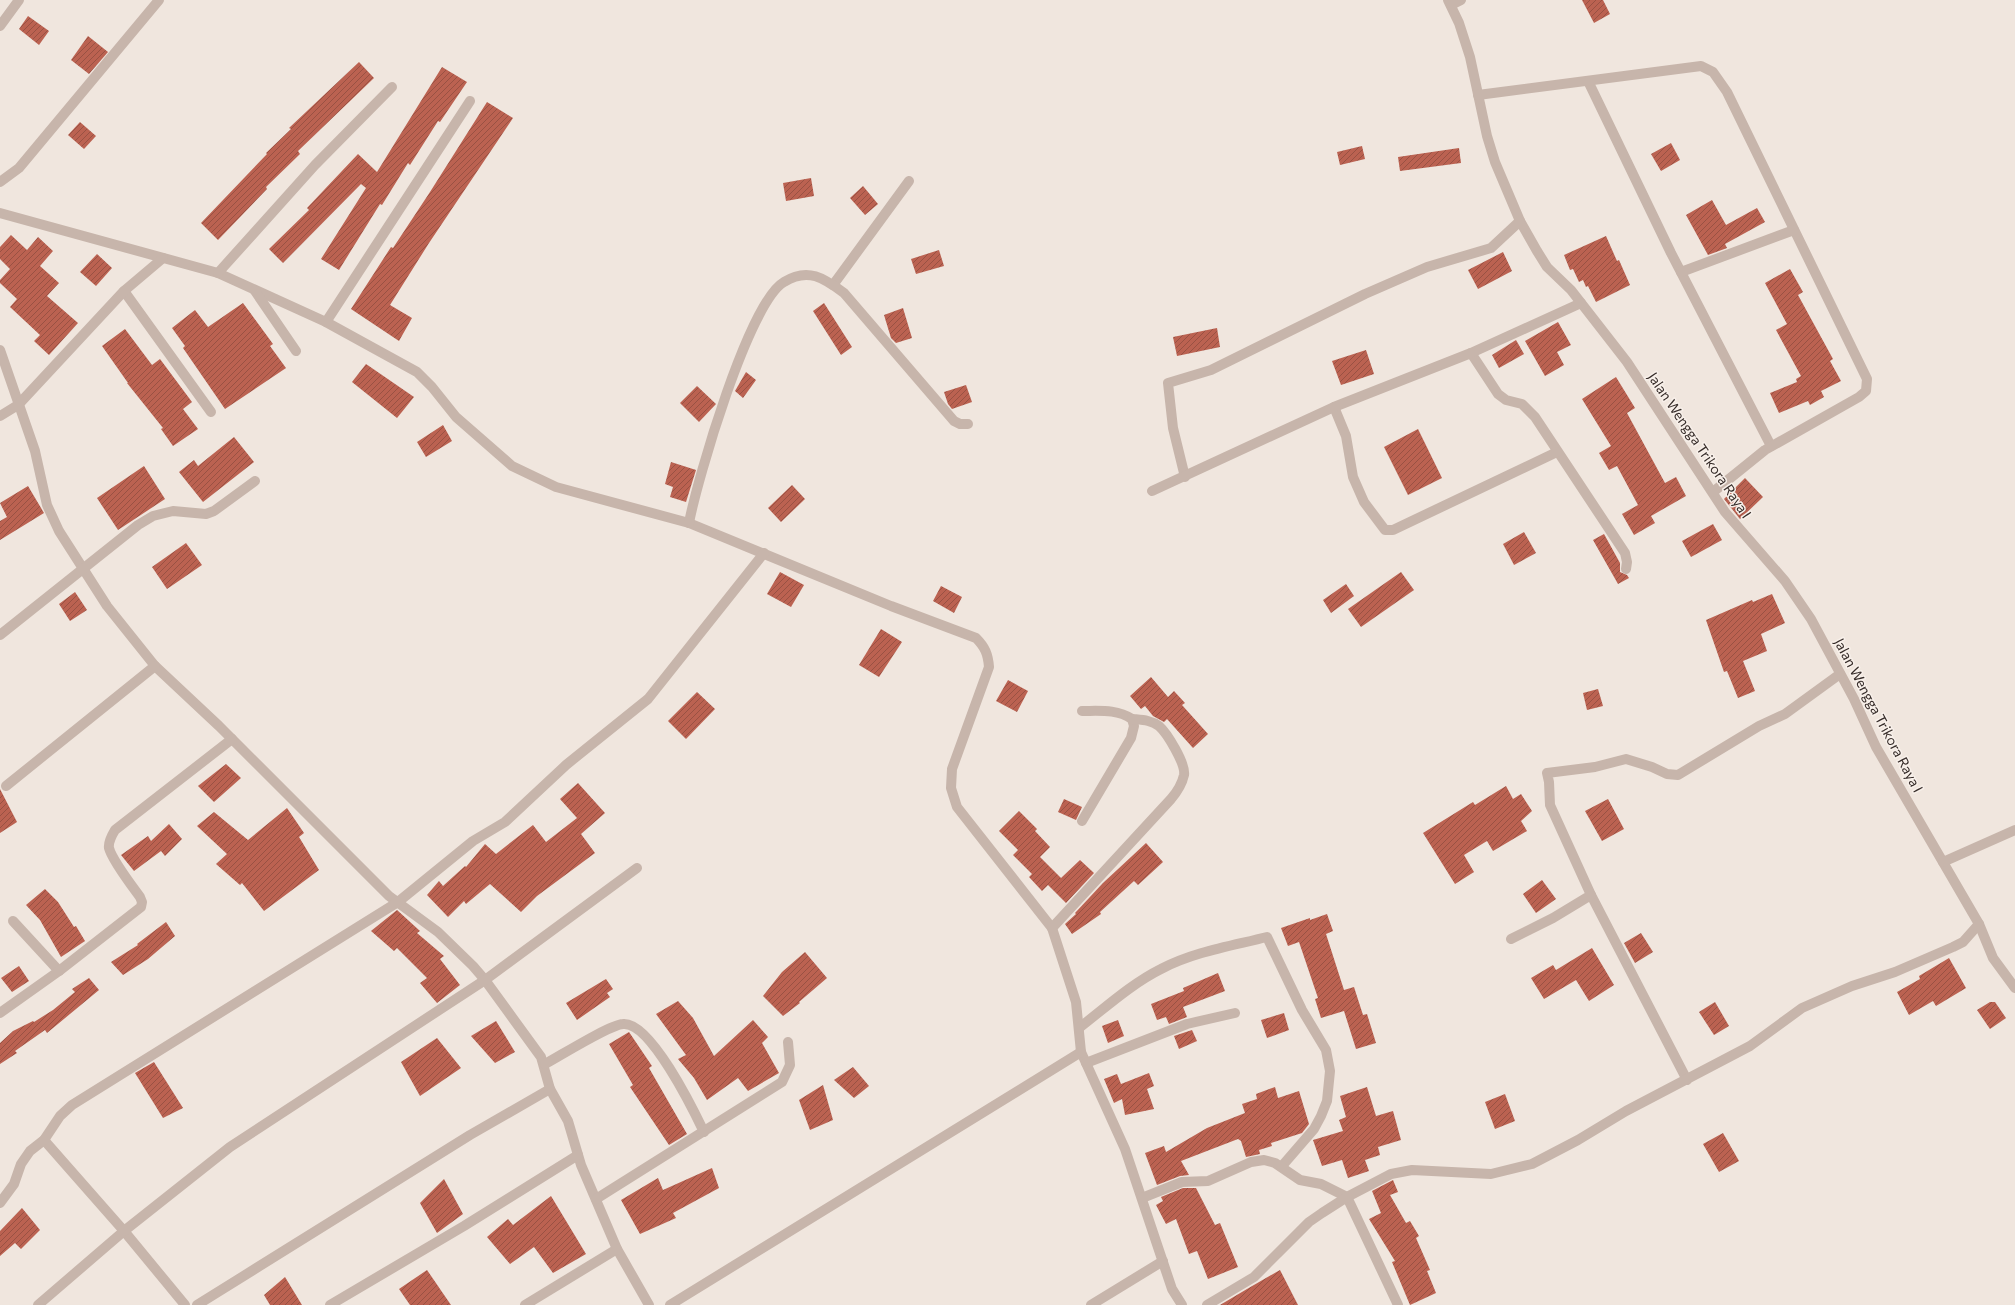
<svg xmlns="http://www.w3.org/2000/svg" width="2015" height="1305" font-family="Commissioner,sans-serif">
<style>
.building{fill:url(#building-hatch)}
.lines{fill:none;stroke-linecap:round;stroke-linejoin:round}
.street{stroke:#c7b5ab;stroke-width:10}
.labels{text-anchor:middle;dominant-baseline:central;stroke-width:3;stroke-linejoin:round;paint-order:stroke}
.street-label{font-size:14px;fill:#362c29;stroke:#f8f0ea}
</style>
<defs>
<pattern id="building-hatch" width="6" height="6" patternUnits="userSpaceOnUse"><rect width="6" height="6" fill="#bb6251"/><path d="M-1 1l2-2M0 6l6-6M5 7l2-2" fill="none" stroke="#995143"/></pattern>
</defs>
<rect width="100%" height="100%" fill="#f0e6de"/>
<g class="building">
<path d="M1582 0H1603L1610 14 1594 23Z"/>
<path d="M28 16 49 31 39 45 19 29Z"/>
<path d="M88 36 108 52 89 74 71 60Z"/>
<path d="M359 62 374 78 298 151 300 154 266 187 267 189 218 240 201 223 267 154 266 153 291 129 289 128Z"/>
<path d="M442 67 467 82 440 122 438 121 410 165 408 163 382 205 380 204 339 270 321 259 366 188 361 184 283 263 269 249 309 210 307 208 358 154 377 172Z"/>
<path d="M487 102 513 118 429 243 390 305 412 318 399 341 351 309 391 247 393 248 430 192Z"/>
<path d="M80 122 96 136 84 149 68 135Z"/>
<path d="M1671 143 1680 160 1661 171 1651 154Z"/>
<path d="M1362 146 1365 159 1340 165 1337 152Z"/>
<path d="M1459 148 1461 163 1400 171 1398 157Z"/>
<path d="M811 178 814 196 786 201 783 183Z"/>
<path d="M863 186 878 204 865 215 850 198Z"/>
<path d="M1712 200 1726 225 1757 208 1765 222 1725 244 1727 248 1708 255 1686 215Z"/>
<path d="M11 235 27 250 38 237 53 251 40 266 59 283 47 296 78 323 49 355 34 341 40 335 10 307 17 299 0 283V280L10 269 0 259V247Z"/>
<path d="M1606 236 1617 261 1619 260 1630 285 1596 302 1588 286 1586 287 1583 280 1579 282 1573 269 1570 270 1564 255Z"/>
<path d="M939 250 944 266 916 274 911 259Z"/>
<path d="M1503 252 1512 271 1478 289 1468 270Z"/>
<path d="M97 254 112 268 96 286 80 272Z"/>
<path d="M1790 269 1803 292 1798 295 1833 359 1830 361 1841 381 1821 391 1824 397 1810 405 1808 401 1779 413 1770 393 1797 382 1796 379 1801 376 1776 330 1787 324 1765 283Z"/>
<path d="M243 303 273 344 270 346 286 368 225 409 183 348 185 346 172 328 195 310 208 327Z"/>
<path d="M824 303 852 347 841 355 813 311Z"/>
<path d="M903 308 912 338 896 343 891 338 884 315Z"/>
<path d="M1558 322 1571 345 1557 352 1564 365 1545 376 1525 341Z"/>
<path d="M1217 328 1220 347 1177 356 1173 337Z"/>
<path d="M125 329 152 365 160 359 192 402 183 409 198 429 173 446 161 429 163 428 127 383H128L102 346Z"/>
<path d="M1516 340 1524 354 1499 368 1492 355Z"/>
<path d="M1366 350 1374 374 1341 385 1332 361Z"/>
<path d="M366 364 414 397 397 418 352 382Z"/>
<path d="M746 372 756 380 743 398 735 391Z"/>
<path d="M1616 377 1635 408 1627 413 1665 483 1676 477 1686 496 1651 516 1655 523 1634 535 1622 514 1638 505 1617 466 1609 470 1599 453 1611 446 1582 399Z"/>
<path d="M966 385 972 402 952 409 948 404 944 392Z"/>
<path d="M697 386 716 404 699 422 680 403Z"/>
<path d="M443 425 452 441 426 457 417 442Z"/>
<path d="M1418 429 1442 478 1408 495 1384 447Z"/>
<path d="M234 437 254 462 203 502 179 472 194 460 198 466Z"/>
<path d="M671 462 696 470 686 502 670 497 673 487 665 484Z"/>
<path d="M144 466 165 499 118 530 97 498Z"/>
<path d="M1745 478 1763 497 1740 519 1724 499Z"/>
<path d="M792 485 805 499 781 522 768 508Z"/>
<path d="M28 486 44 513 0 540V521L7 517 0 503Z"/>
<path d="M1713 524 1722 540 1691 557 1682 541Z"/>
<path d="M1524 532 1536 553 1514 565 1503 544Z"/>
<path d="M1604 534 1620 563V572L1627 575 1629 578 1618 584 1593 540Z"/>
<path d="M186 543 202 565 167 589 152 567Z"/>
<path d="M780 572 804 585 791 607 767 594Z"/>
<path d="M1401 572 1414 590 1361 627 1348 609Z"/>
<path d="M1346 584 1354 596 1331 613 1323 600Z"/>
<path d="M941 586 962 597 954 613 933 601Z"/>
<path d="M75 592 87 610 70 621 59 604Z"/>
<path d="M1772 594 1785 623 1761 634 1767 651 1743 661 1755 691 1738 698 1727 671 1724 672 1706 620 1752 600 1753 602Z"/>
<path d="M881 629 902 642 879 677 859 665Z"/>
<path d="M1151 677 1168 697 1174 691 1185 703 1182 705 1208 734 1193 748 1167 719 1164 722 1153 716 1145 706 1141 709 1130 696Z"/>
<path d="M1008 680 1028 691 1017 712 996 701Z"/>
<path d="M1598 689 1603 706 1587 710 1583 693Z"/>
<path d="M697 692 715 709 686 739 668 721Z"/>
<path d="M226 764 241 778 214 802 198 786Z"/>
<path d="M578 783 605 813 581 834 595 853 537 896 521 912 490 884 466 904 464 901 448 917 427 895 439 881 443 886 465 866 466 867 485 844 496 854 533 825 546 842 577 818 560 799Z"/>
<path d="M1506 786 1513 799 1521 794 1532 811 1521 821 1527 831 1493 851 1487 841 1464 855 1474 872 1455 884 1423 833 1473 802 1475 805Z"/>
<path d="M0 789 17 822 0 833Z"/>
<path d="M1064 799 1082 807 1076 820 1058 812Z"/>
<path d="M1608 799 1624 829 1602 841 1585 811Z"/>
<path d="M287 808 304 833 299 837 319 870 264 911 242 883 240 885 216 864 227 854 197 826 214 812 248 840Z"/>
<path d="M1019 811 1037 829 1035 831 1050 847 1040 857 1061 878 1080 860 1094 873 1066 903 1048 885 1042 891 1029 877 1032 874 1013 855 1018 850 999 831Z"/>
<path d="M169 824 182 839 165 856 161 851 134 871 121 855 148 836 151 841Z"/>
<path d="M1146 843 1163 862 1138 885 1134 881 1100 912 1101 914 1072 934 1065 924 1076 914 1075 913 1103 883Z"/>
<path d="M1542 880 1556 899 1536 913 1523 894Z"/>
<path d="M45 889 58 902 74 927 76 926 85 941 61 957 40 920 26 905Z"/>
<path d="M397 910 420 931 417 933 444 956 440 959 460 985 437 1003 420 983 427 978 397 948 394 951 371 931Z"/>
<path d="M1327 914 1333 931 1326 934 1344 990 1354 987 1363 1015 1367 1014 1376 1043 1356 1049 1344 1011 1321 1018 1315 999 1318 998 1299 942 1288 946 1281 928 1310 918V920Z"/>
<path d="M166 922 175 936 148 959 123 975 111 962 138 945 137 944Z"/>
<path d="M1641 933 1653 952 1635 963 1624 943Z"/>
<path d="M1592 948 1614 985 1589 1001 1576 980 1544 999 1531 978 1553 965 1556 970Z"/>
<path d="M805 952 827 978 799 1002 800 1003 783 1016 763 996 782 972Z"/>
<path d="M1949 958 1966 988 1936 1006 1933 1001 1909 1015 1897 992 1920 979 1919 976Z"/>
<path d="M19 966 29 981 12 992 1 978Z"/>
<path d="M1218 973 1225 991 1183 1007 1187 1017 1169 1024 1166 1017 1157 1020 1151 1004 1184 991 1183 988Z"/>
<path d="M89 978 99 990 47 1033 45 1030 15 1051 17 1053 0 1064V1043L13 1031 33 1021 34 1022 53 1010 75 992 72 989Z"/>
<path d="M606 979 613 989 607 993 610 997 577 1020 566 1003Z"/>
<path d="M678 1001 693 1018 714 1056 753 1020 768 1037 762 1043 779 1073 748 1091 738 1078 707 1100 694 1078 678 1059 686 1055 656 1014Z"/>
<path d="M1715 1002 1729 1026 1714 1035 1699 1012Z"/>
<path d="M1990 1002H1995L2006 1018 1990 1029 1977 1010Z"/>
<path d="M1284 1013 1289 1030 1267 1038 1261 1020Z"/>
<path d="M1118 1020 1124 1036 1108 1043 1102 1026Z"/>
<path d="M496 1021 515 1052 495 1063 471 1036Z"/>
<path d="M1192 1030 1197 1041 1179 1049 1174 1036Z"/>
<path d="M629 1032 652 1066 649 1068 687 1134 669 1145 630 1087 633 1085 609 1044Z"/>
<path d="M437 1038 461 1068 420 1096 401 1062Z"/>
<path d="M154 1062 183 1108 163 1118 135 1073Z"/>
<path d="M853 1067 869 1086 854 1098 834 1080Z"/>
<path d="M1149 1073 1154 1086 1147 1089 1154 1109 1125 1115 1122 1099 1114 1103 1104 1079 1117 1074 1121 1084Z"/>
<path d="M823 1085 833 1120 810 1130 799 1100Z"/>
<path d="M1275 1087 1278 1098 1299 1091 1309 1124 1302 1133 1271 1143 1272 1146 1259 1150 1260 1154 1246 1157 1241 1141 1238 1139 1181 1161 1189 1175 1180 1176 1157 1185 1145 1153 1164 1146 1166 1152 1207 1128 1245 1113 1242 1104 1257 1099 1256 1094Z"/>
<path d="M1367 1087 1376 1116 1393 1111 1401 1140 1378 1147 1380 1155 1365 1160 1369 1171 1348 1178 1342 1160 1322 1166 1313 1140 1343 1131 1339 1120 1346 1117 1340 1096Z"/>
<path d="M1505 1094 1515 1121 1495 1129 1485 1102Z"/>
<path d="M1723 1133 1739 1161 1719 1172 1703 1144Z"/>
<path d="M712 1168 719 1188 673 1213 676 1218 640 1234 621 1200 658 1178 663 1190Z"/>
<path d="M444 1179 463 1214 437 1233 420 1203Z"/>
<path d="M1393 1180 1398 1192 1390 1195 1406 1223 1410 1221 1419 1236 1416 1238 1430 1270 1427 1271 1436 1293 1410 1305 1392 1262 1395 1261 1369 1219 1381 1213 1372 1191Z"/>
<path d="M1183 1188H1196L1215 1225 1220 1223 1238 1267 1208 1279 1197 1251 1189 1254 1176 1219 1166 1224 1156 1205 1163 1201 1161 1197Z"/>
<path d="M551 1196 586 1254 553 1273 534 1247 510 1264 487 1237 508 1219 513 1225Z"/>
<path d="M22 1208 40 1230 21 1249 15 1243 0 1256V1231Z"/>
<path d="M427 1270 451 1305H410L399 1289Z"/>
<path d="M1280 1270 1298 1305H1220L1247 1289Z"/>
<path d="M285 1277 302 1305H270L264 1295Z"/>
</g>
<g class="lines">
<g class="street">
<path d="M1448 0 1459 23 1470 57 1487 136 1495 162 1520 221 1537 251 1547 267 1571 290 1627 362 1725 512 1785 581 1811 619 1854 699 1876 747 1979 924 1993 958 2015 988"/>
<path d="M1451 5 1461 0"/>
<path d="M0 26 19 0"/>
<path d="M1588 81 1671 253 1771 446"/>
<path d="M1478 95 1701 66 1713 72 1727 92 1867 379 1866 391 1859 397 1765 450 1713 492"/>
<path d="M0 182 19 168 159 0"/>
<path d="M0 213 218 273 326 322 417 372 432 387 456 417 512 466 556 487 689 523 891 606 976 638C985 647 988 654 989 667L952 769 951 788 957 807 1052 928 1076 1002 1081 1052 1125 1149 1172 1289 1182 1305"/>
<path d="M1681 272 1794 230"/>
<path d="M218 273 315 165 392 87"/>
<path d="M833 285 909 181"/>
<path d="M124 291 211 412"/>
<path d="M255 291 296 351"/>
<path d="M326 322 470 101"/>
<path d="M0 350 35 451 47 505 59 531 107 606 155 666 219 726 389 896 438 932 473 966 485 980 541 1057 550 1089 568 1121 581 1165 617 1249 649 1305"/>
<path d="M1471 353 1498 394 1506 400 1522 404 1535 417 1625 553 1627 562 1626 569"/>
<path d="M1334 407 1346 436 1353 477 1364 502 1385 530H1393L1557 452"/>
<path d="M0 416 18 405 124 291 163 258"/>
<path d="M1185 477 1173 428 1168 383 1211 370 1365 294 1427 267 1491 248 1520 221"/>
<path d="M1152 491 1334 407 1471 353 1581 303"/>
<path d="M689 523C697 480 749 302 784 282 808 267 824 278 844 293L954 421 960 424H968"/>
<path d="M0 635 138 525 153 516 173 511 206 514 214 511 255 481"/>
<path d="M6 786 155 666"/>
<path d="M1082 821 1131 738 1134 726 1132 719C1117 709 1100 711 1082 711"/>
<path d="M1943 862 2015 830"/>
<path d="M1591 895 1687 1080"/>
<path d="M13 921 59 971"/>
<path d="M1052 928 1171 799C1177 792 1182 784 1184 775 1186 764 1167 733 1159 726 1151 720 1142 720 1132 719"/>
<path d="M1511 939 1553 918 1591 895 1550 805 1549 782 1547 773 1595 767 1626 759 1652 767 1667 774 1678 775 1759 726 1785 714 1840 674"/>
<path d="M0 1013 59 971 141 907 142 902 140 897C132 886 112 860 109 848 108 842 112 835 115 830L232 739"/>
<path d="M1079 1028C1105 1008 1131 984 1161 969 1193 952 1231 946 1267 937L1302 1010 1326 1050 1330 1071 1327 1101 1321 1116 1314 1129 1282 1166"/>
<path d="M1086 1063 1187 1024 1235 1013"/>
<path d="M545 1064C560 1056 609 1025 623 1024 650 1021 693 1109 704 1132"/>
<path d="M44 1140 124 1231 185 1305"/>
<path d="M1142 1198 1182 1182 1208 1181 1251 1162 1264 1160 1275 1163 1300 1180 1321 1184 1347 1197 1398 1305"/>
<path d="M596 1199 782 1082 790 1065 788 1042"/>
<path d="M0 1203 14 1184 21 1164 30 1151 44 1140 60 1116 72 1105 398 902 473 841 505 822 566 765 648 699 764 553"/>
<path d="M38 1305 124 1231 230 1147 485 980 637 868"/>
<path d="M197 1305 470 1135 550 1089"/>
<path d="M330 1305 464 1226 578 1155"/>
<path d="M525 1305 617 1249"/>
<path d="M670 1305 1081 1052"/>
<path d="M1091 1305 1163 1261"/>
<path d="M1207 1305 1254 1277 1309 1222 1322 1213 1347 1197 1391 1174 1412 1170 1491 1174 1532 1164 1578 1140 1626 1111 1750 1046 1802 1008 1852 986 1895 972 1953 947 1963 942 1979 924"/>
</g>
</g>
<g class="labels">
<g class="street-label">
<text transform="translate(1700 445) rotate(56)">Jalan Wengga Trikora Raya I</text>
<text transform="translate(1879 715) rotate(62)">Jalan Wengga Trikora Raya I</text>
</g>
</g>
</svg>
